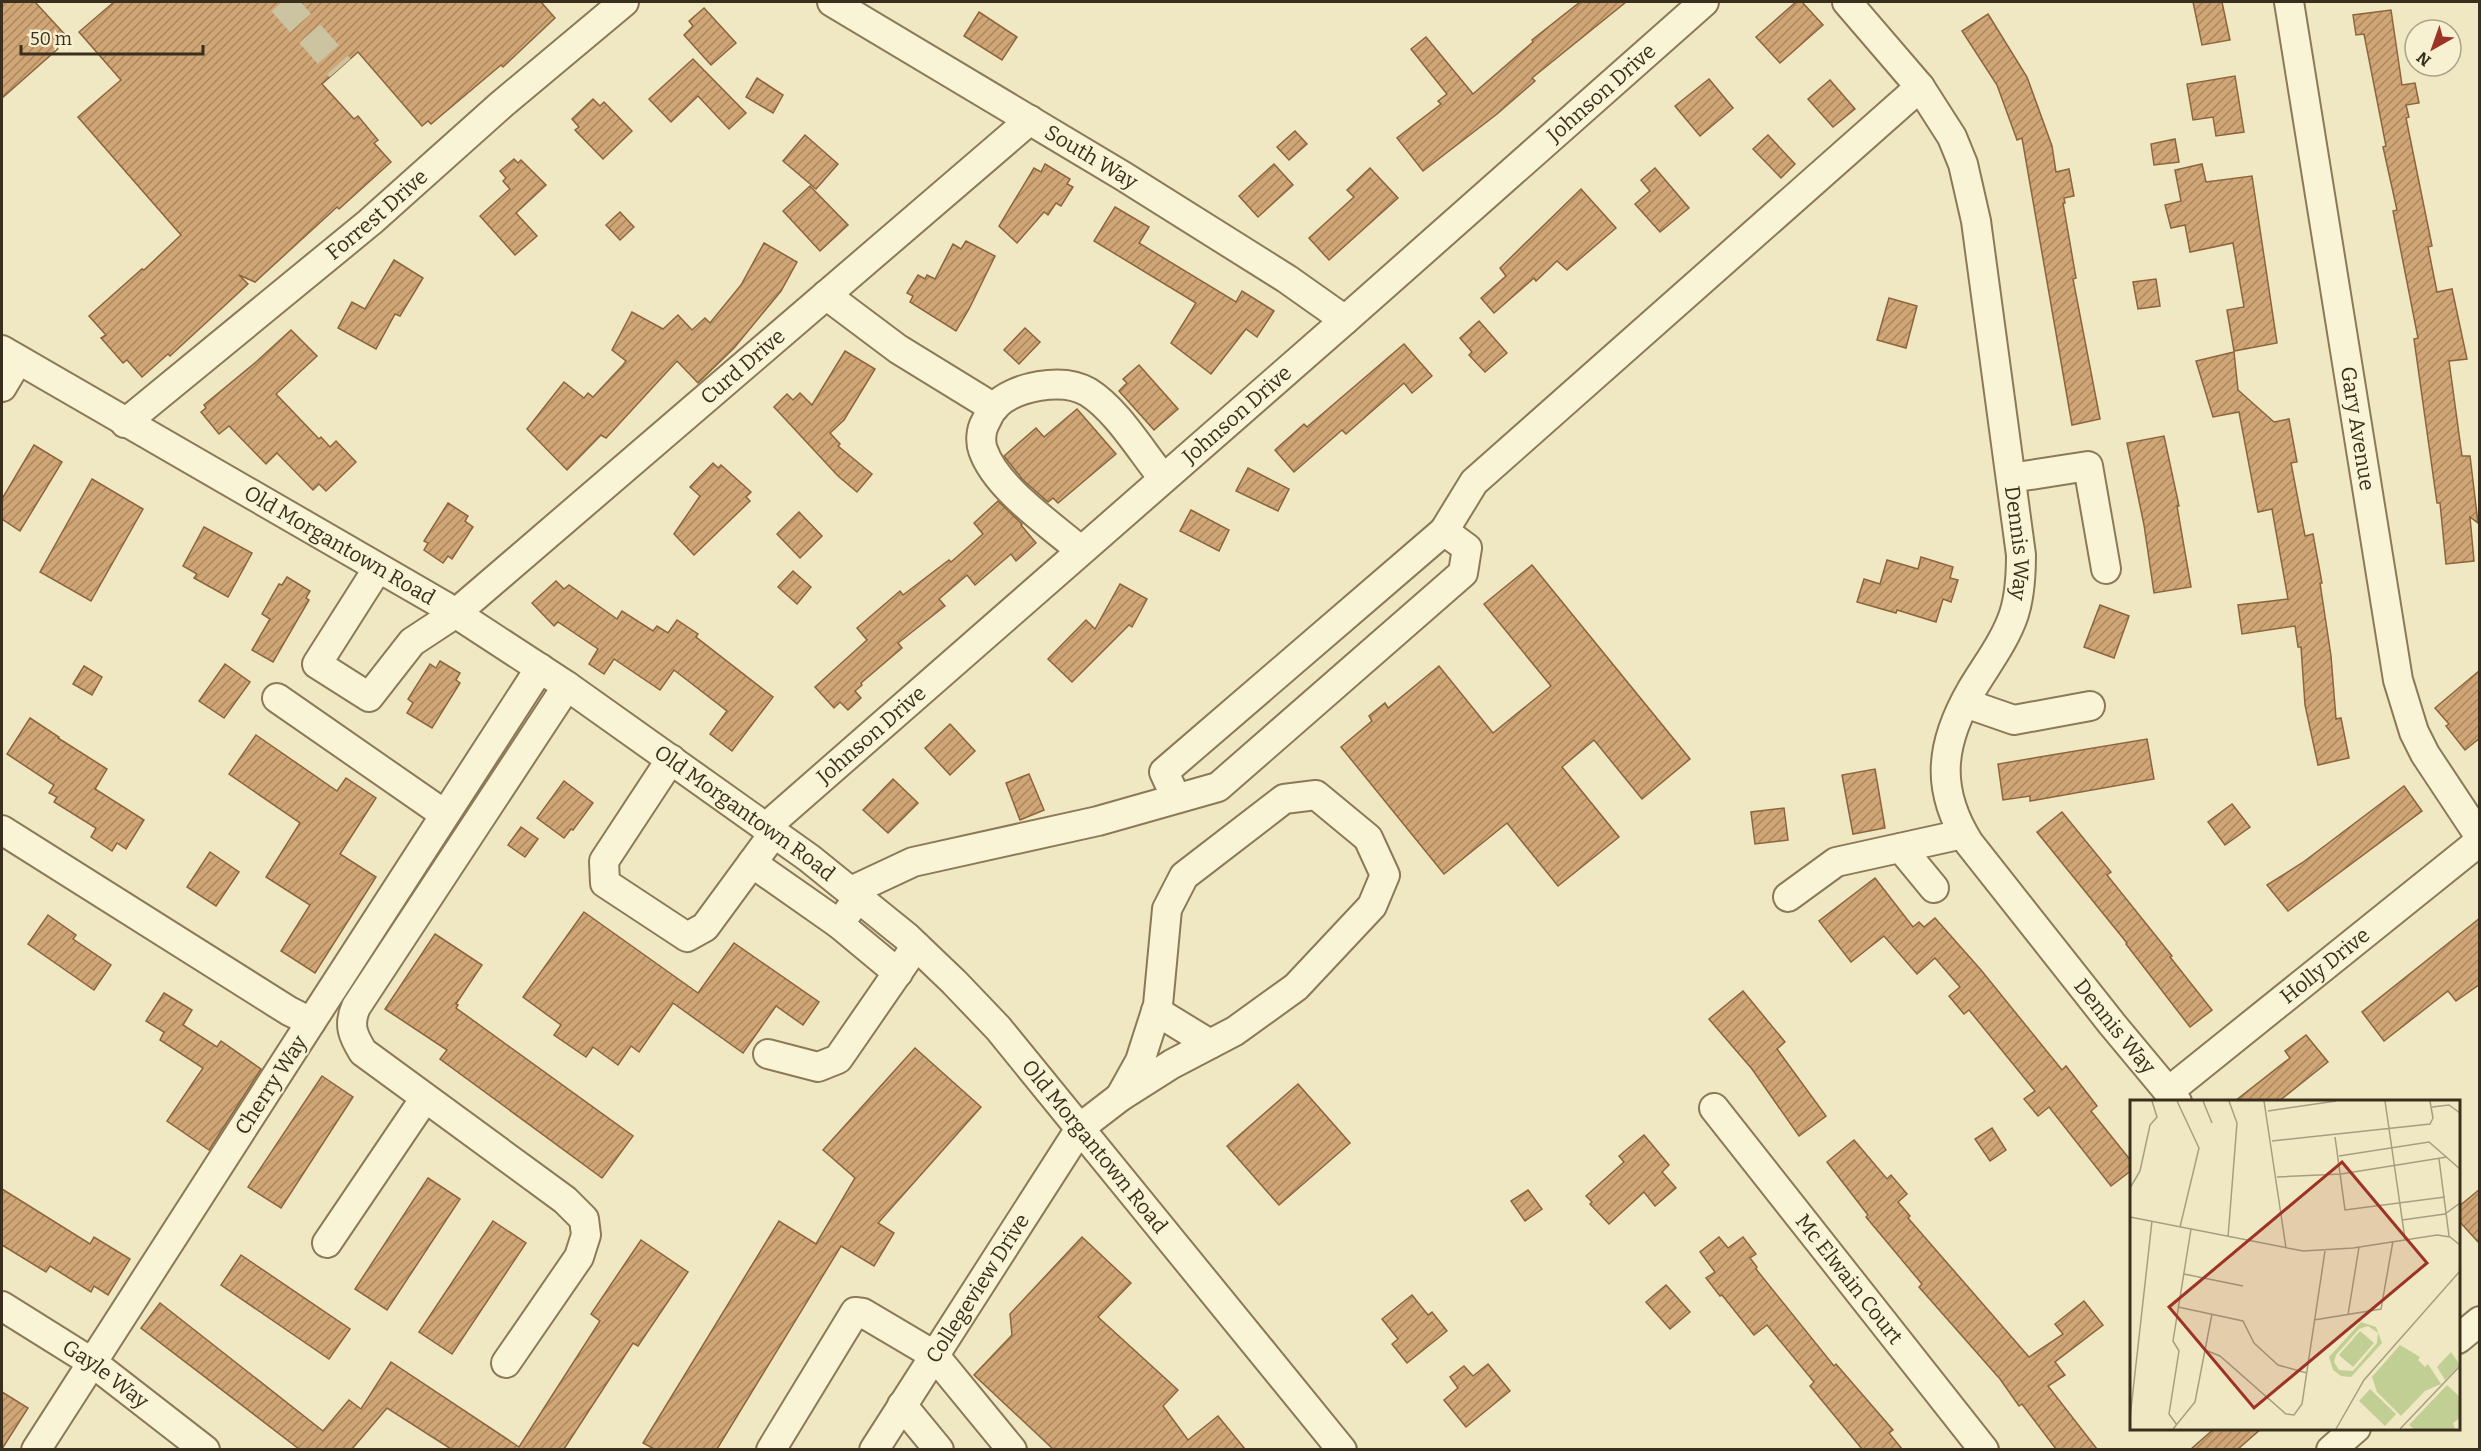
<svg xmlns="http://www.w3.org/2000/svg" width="2481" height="1451" font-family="Bitter,serif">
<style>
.building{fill:url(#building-hatch);stroke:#8c653d;stroke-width:1.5}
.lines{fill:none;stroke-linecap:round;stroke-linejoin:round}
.minor-tunnel{stroke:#ccc3a1;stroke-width:28;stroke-dasharray:28 14;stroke-linecap:butt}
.minor-casing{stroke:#8b7958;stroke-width:32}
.minor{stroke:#faf4d6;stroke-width:28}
.labels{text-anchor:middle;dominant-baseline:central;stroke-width:4.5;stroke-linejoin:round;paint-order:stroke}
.street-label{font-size:21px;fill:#3a2f1d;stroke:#f7f1d2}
.inset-road{fill:none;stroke:#a79e80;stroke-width:1.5}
.view{fill:#9d3325;fill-opacity:0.15;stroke:#9d3325;stroke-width:3}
.inset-edge{fill:none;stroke:#3a2f1d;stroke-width:3}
</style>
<defs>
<pattern id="building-hatch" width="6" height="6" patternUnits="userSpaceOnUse" patternTransform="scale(1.5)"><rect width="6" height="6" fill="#d0a676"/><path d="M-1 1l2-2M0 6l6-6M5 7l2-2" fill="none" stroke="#aa8860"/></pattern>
</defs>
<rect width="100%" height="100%" fill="#f0e8c2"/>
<g class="building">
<path d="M2 2H35L69 39 2 98Z"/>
<path d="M114 2H541L555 18 503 67 501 65 431 124 428 121 422 126 358 52 322 84 354 119 358 116 378 140 374 143 391 162 339 209 337 207 255 282 239 275 248 284 170 356 168 354 142 377 127 360 123 363 101 338 106 335 89 316 142 269 144 270 181 235 78 117 121 80 79 32Z"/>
<path d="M1580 2H1626L1532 78 1535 81 1497 114 1423 171 1397 138 1441 104 1438 101 1447 94 1411 49 1426 37 1473 94 1533 42 1532 40Z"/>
<path d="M1796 2H1802L1823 25 1780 63 1756 37Z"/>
<path d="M2193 2H2222L2230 40 2202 45Z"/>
<path d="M704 8 736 43 711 65 684 35 693 26 689 21Z"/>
<path d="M2391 10 2402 85 2415 83 2419 103 2406 105 2409 117 2406 118 2432 246 2428 247 2437 292 2452 289 2467 359 2449 361 2462 456H2470L2478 523 2470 517 2474 561 2446 564 2440 503H2437L2414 339 2418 338 2393 211 2397 210 2383 147 2386 146 2364 34 2356 35 2353 15Z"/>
<path d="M979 12 1017 37 1002 60 964 36Z"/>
<path d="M1988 14 2027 77 2052 146 2056 172 2069 169 2074 196 2064 198 2065 203H2063L2076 278 2073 279 2100 419 2072 425 2022 138 2017 140 1997 85 1962 31Z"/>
<path d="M693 59 746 113 729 129 698 96 671 122 649 99Z"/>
<path d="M2235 76 2244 132 2216 136 2213 117 2193 120 2187 84Z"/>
<path d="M757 78 783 95 773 113 746 97Z"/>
<path d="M1709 79 1733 108 1700 136 1675 106Z"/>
<path d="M1830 80 1855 109 1833 127 1808 99Z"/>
<path d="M593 99 600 106 604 102 632 131 603 159 575 130 579 127 572 119Z"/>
<path d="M1295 131 1307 144 1289 160 1277 147Z"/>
<path d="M805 135 838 164 816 189 783 161Z"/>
<path d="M1768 135 1795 164 1781 178 1753 149Z"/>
<path d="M2175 139 2179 162 2154 165 2151 144Z"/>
<path d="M514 159 518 163 521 160 546 185 516 213 537 236 515 255 480 216 510 189 503 181 506 178 500 171Z"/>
<path d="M1045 164 1070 179 1067 184 1073 187 1061 206 1056 203 1048 215 1044 212 1017 243 999 226 1034 168 1041 172Z"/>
<path d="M1274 164 1293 185 1258 217 1239 196Z"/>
<path d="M2202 164 2206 182 2252 176 2277 343 2234 351 2227 310 2244 307 2233 243 2190 252 2185 225 2171 228 2165 205 2181 201 2175 170Z"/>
<path d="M1370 168 1398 198 1329 260 1309 238 1354 197 1347 190Z"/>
<path d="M1655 168 1689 208 1660 232 1635 204 1650 191 1641 180Z"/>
<path d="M810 186 848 225 820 251 783 211Z"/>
<path d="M1581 189 1616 228 1567 270 1557 261 1536 281 1534 278 1494 313 1481 298 1506 276 1500 268Z"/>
<path d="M1115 207 1149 227 1139 243 1236 302 1242 291 1274 311 1257 337 1246 329 1211 374 1171 343 1196 303 1094 241Z"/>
<path d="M620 212 634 227 620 240 606 225Z"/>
<path d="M966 241 995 256 969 309 956 331 910 302 913 296 907 293 918 275 925 279 927 275 935 279 953 244 961 249Z"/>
<path d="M764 243 797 262 781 291 734 348 698 383 677 361 606 438 601 435 567 470 527 429 564 382 584 398 588 393 593 397 623 365 626 361 612 350 632 312 663 329 678 315 692 330 705 318 710 323 741 285Z"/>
<path d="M394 260 423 278 400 316 395 314 376 349 338 328 352 302 365 309Z"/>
<path d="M2156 279 2160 306 2138 309 2133 282Z"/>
<path d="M1889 298 1917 306 1906 348 1877 340Z"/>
<path d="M1479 321 1507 353 1485 372 1469 355 1472 352 1460 338Z"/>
<path d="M1025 328 1040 342 1019 364 1004 350Z"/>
<path d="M291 330 317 356 276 394 319 439 321 437 330 447 336 441 356 462 326 491 319 484 313 490 277 453 266 464 229 426 219 434 201 412 206 408 204 405 256 362Z"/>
<path d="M1404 344 1432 376 1412 393 1404 383 1346 434 1342 430 1294 472 1275 450 1304 424 1307 427Z"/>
<path d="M845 351 875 369 844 420 830 433 840 444 838 446 872 474 857 492 838 476 774 407 787 394 793 400 800 393 812 405Z"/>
<path d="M2234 352 2238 390 2274 422 2289 419 2297 462 2291 463 2305 536 2313 534 2322 583H2320L2331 656 2336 719 2341 718 2349 758 2318 765 2305 705 2301 647H2298L2295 626 2242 634 2238 605 2288 599 2272 509 2258 512 2239 412 2213 417 2196 361Z"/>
<path d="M1139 365 1178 409 1154 430 1119 391 1127 383 1123 379Z"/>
<path d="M1077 409 1116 454 1058 503 1053 498 1048 502 1023 480 1004 456 1036 428 1044 437Z"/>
<path d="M2164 436 2179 506H2177L2191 587 2154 593 2144 525 2127 443Z"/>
<path d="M34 445 62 462 20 531 2 519V499Z"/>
<path d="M713 463 718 468 721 465 751 492 746 497 750 501 694 555 674 534 700 496 690 487Z"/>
<path d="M1248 468 1289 489 1278 511 1236 491Z"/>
<path d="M92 479 143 509 91 601 40 572Z"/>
<path d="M998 501 1022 524 1021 525 1036 543 1016 561 1011 554 975 585 967 575 939 599 945 606 898 643 902 648 861 683 862 685 855 691 861 698 848 710 840 702 834 708 815 687 867 640 857 628 900 591 903 595 949 560 951 562 983 534 974 523Z"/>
<path d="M448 503 468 516 465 521 473 527 452 559 448 556 443 563 424 550 428 543 424 541Z"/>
<path d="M1191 510 1229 530 1219 551 1180 531Z"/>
<path d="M799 512 822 536 800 558 777 534Z"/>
<path d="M204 527 252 553 228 597 194 578 197 574 183 566Z"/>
<path d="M1921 557 1953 567 1950 578 1958 580 1951 602 1943 599 1936 622 1897 610 1896 613 1857 602 1864 579 1880 584 1887 560 1918 569Z"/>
<path d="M1532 565 1690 759 1642 799 1594 740 1562 767 1619 837 1558 886 1507 823 1444 874 1341 747 1372 721 1369 716 1385 703 1388 708 1439 666 1493 733 1551 686 1484 604Z"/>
<path d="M793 571 811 587 797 604 778 587Z"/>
<path d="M287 577 310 591 306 598 309 600 273 662 252 650 270 619 262 614 279 584 282 585Z"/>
<path d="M556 581 564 589 569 585 617 619 622 611 653 631 657 626 668 633 677 620 698 634 696 637 773 697 732 751 710 734 727 711 674 670 660 690 614 659 604 674 589 664 598 649 558 622 554 626 532 603Z"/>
<path d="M1120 584 1147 599 1132 627 1129 625 1072 682 1048 659 1086 620 1095 629Z"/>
<path d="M2100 605 2129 616 2114 658 2084 647Z"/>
<path d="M440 661 460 673 456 680 460 683 432 728 407 713 413 703 408 699 430 664 436 668Z"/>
<path d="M225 664 250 682 224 718 199 701Z"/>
<path d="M84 666 102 677 92 695 73 684Z"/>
<path d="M2480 670V738L2465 750 2446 726 2449 724 2435 708Z"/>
<path d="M30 718 59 737 58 738 107 769 95 789 144 820 126 849 117 843 112 851 91 837 96 828 54 802 57 797 49 793 54 785 7 754Z"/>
<path d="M950 724 975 751 950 775 925 748Z"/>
<path d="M256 735 337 791 346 778 376 798 340 854 376 877 315 973 281 951 310 905 266 877 300 823 229 774Z"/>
<path d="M2147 739 2154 779 2030 801V796L2003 800 1998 764Z"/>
<path d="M1875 769 1885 828 1853 834 1842 775Z"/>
<path d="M1029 774 1044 810 1020 820 1006 783Z"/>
<path d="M893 779 918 803 888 833 863 810Z"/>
<path d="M564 781 593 803 573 830 571 829 564 838 537 818Z"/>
<path d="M2404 786 2422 811 2288 911 2267 885 2302 863Z"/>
<path d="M2232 804 2250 827 2225 845 2208 822Z"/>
<path d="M1784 808 1788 840 1755 844 1751 812Z"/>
<path d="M2062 812 2111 872 2107 875 2172 956 2170 957 2212 1010 2190 1027 2126 944 2127 943 2037 832Z"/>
<path d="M521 827 538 839 525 857 508 845Z"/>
<path d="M210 852 239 872 216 906 187 887Z"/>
<path d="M1875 878 1913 927 1919 922 1924 927 1935 918 1981 970 2062 1070 2066 1066 2097 1106 2091 1111 2132 1162V1170L2111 1186 2049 1107 2038 1116 2024 1099 2035 1091 1969 1010 1964 1014 1949 996 1960 987 1935 958 1917 974 1884 936 1851 962 1819 921Z"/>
<path d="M584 912 698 993 734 943 819 1002 803 1025 776 1006 743 1053 673 1003 639 1052 631 1046 618 1065 593 1047 586 1057 554 1035 561 1025 523 997Z"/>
<path d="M48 915 76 935 73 939 111 965 94 990 28 944Z"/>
<path d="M2480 918V984L2456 1001 2448 991 2384 1041 2362 1012Z"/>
<path d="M435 934 482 965 456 1004 458 1005 456 1008 633 1136 602 1178 440 1059 447 1050 385 1009Z"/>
<path d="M1743 991 1785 1042 1777 1049 1826 1116 1799 1136 1752 1069 1709 1019Z"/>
<path d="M164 993 192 1010 183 1025 217 1047 221 1041 261 1069 209 1150 167 1121 203 1068 160 1040 164 1032 146 1021Z"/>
<path d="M2306 1035 2328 1062 2279 1101H2235L2290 1058 2285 1051Z"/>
<path d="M915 1048 981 1107 878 1223 894 1233 874 1266 841 1246 717 1449H654L643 1443 779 1221 816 1244 855 1178 823 1150Z"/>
<path d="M322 1076 353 1097 281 1208 248 1187Z"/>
<path d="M1298 1084 1350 1143 1279 1205 1227 1146Z"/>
<path d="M1992 1128 2006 1150 1990 1161 1975 1139Z"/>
<path d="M1644 1135 1669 1165 1662 1172 1676 1188 1655 1206 1644 1192 1609 1224 1590 1204 1592 1202 1586 1196 1624 1162 1619 1156Z"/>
<path d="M1854 1140 1887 1179 1891 1175 1907 1194 1898 1202 1910 1216 1908 1218 2029 1357 2063 1334 2055 1324 2084 1301 2103 1325 2055 1362 2065 1375 2048 1386 2097 1449H2056L2022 1404 2019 1406 2000 1379 1919 1287 1922 1284 1866 1217 1868 1215 1827 1162Z"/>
<path d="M428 1178 460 1199 387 1310 355 1289Z"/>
<path d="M2 1189 90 1244 94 1237 130 1259 108 1295 94 1286 91 1292 50 1266 46 1272 2 1245Z"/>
<path d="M2480 1189V1244L2458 1220V1207Z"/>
<path d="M1528 1190 1542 1209 1525 1221 1511 1201Z"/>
<path d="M493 1221 526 1243 452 1354 419 1332Z"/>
<path d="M1082 1237 1131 1283 1098 1317 1178 1390 1163 1406 1188 1440 1218 1416 1245 1449H1053L974 1375 1012 1335 1010 1314Z"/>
<path d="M1719 1237 1728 1248 1743 1237 1756 1254 1750 1258 1757 1267 1756 1269 1834 1366 1836 1364 1893 1430 1889 1433 1902 1449H1862L1810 1386 1814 1382 1767 1325 1754 1335 1722 1295 1720 1296 1706 1278 1715 1272 1700 1252Z"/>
<path d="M641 1240 688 1272 638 1346 633 1343 564 1449H451L387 1408 352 1449H299L141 1328 160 1303 323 1431 349 1400 361 1409 391 1362 519 1447 600 1321 591 1314Z"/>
<path d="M241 1255 350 1329 329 1359 221 1285Z"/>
<path d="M1666 1285 1690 1312 1670 1329 1646 1302Z"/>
<path d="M1412 1295 1428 1315 1432 1312 1447 1331 1407 1363 1392 1344 1398 1339 1382 1319Z"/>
<path d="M1488 1364 1510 1391 1466 1427 1444 1400 1458 1388 1450 1377 1464 1366 1473 1376Z"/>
<path d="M2 1392 28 1408 2 1449Z"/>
<path d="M2215 1428H2262L2238 1449H2191Z"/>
</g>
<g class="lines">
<path class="minor-tunnel" d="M282 2 340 68"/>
<g class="minor-casing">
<g id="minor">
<path id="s1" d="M832 2 1123 176 1287 279 1345 320"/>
<path id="s2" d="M1847 2 1920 87 1952 137 1963 164 1976 221 2021 555C2021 575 2020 595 2014 614 2005 641 1987 664 1972 689 1940 744 1935 789 1969 843L2112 1024 2177 1102"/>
<path id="s3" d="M2289 2 2398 680 2414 732 2425 754 2480 837"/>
<path d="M826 295 898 349 994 408"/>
<path id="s4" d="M2 350 443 605 567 686 809 858 908 938 954 982 998 1028 1342 1450"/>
<path d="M2 387 18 360"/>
<path id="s5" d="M125 423 370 222 502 104 624 2"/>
<path d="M2011 478 2088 466 2106 569"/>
<path d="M1444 531 1474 482 1920 87"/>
<path d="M1080 550C1050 524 996 488 983 450 980 442 981 430 985 423 988 418 990 411 994 407 1014 386 1063 377 1088 392 1117 410 1141 451 1163 478"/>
<path id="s6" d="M378 568 317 664 369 697 412 642 456 613 1030 120"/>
<path d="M277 698 444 814"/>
<path d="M1965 703 2014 720 2090 706"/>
<path d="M671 759 604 861 605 883 687 937 705 927 774 833"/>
<path d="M1316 795 1368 838 1385 875 1372 906 1296 987 1235 1031 1172 1064 1120 1097 1140 1061 1158 1005 1167 909 1184 876 1284 799Z"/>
<path id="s7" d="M766 827 1345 320 1704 2"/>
<path d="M2 830 289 1011 311 1022 36 1450"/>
<path d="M1901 848 1934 888"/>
<path d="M752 863 839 924 859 897"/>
<path d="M851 891 913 862 1098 821 1218 787 1463 573 1467 548 1444 531 1164 772 1176 798"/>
<path d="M1788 897 1836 862 1963 834"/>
<path d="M839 924 898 973"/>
<path d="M1156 1011 1210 1044"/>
<path d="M311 1022 540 668"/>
<path d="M768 1054 818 1067 838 1059 916 946"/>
<path id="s8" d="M2169 1091 2480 841"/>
<path id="s9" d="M1714 1108 1984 1450"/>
<path d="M327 1243 425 1098"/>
<path id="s10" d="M2 1306 93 1363 205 1450"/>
<path d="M2458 1339 2480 1321"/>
<path d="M506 1363 579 1257 586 1235 584 1219 565 1200 363 1052C353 1036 348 1025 356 1007L567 686"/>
<path d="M902 1405 939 1450"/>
<path d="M771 1450 855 1312 863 1313 934 1355 1012 1450"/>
<path id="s11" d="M874 1450 1081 1127 1120 1097"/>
<path d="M2331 1450 2356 1428"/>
</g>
</g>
<use href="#minor" class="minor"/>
</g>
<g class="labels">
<g class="street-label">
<text stroke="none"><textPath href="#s7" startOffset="1112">Johnson Drive</textPath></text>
<text stroke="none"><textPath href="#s1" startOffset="302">South Way</textPath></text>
<text stroke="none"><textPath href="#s5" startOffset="327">Forrest Drive</textPath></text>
<text stroke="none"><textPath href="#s6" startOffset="676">Curd Drive</textPath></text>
<text stroke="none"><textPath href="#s7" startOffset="626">Johnson Drive</textPath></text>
<text stroke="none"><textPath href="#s3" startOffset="432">Gary Avenue</textPath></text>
<text stroke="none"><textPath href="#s2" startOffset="584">Dennis Way</textPath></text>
<text stroke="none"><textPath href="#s4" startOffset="390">Old Morgantown Road</textPath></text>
<text stroke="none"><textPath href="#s7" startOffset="140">Johnson Drive</textPath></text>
<text stroke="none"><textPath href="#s4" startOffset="876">Old Morgantown Road</textPath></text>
<text stroke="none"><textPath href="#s8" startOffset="200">Holly Drive</textPath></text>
<text stroke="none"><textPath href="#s2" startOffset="1140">Dennis Way</textPath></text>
<text transform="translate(271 1085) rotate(-57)">Cherry Way</text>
<text stroke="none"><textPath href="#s4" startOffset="1362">Old Morgantown Road</textPath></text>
<text stroke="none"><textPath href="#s9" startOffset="218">Mc Elwain Court</textPath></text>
<text stroke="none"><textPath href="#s11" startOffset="192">Collegeview Drive</textPath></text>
<text stroke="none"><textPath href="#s10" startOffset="124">Gayle Way</textPath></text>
</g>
</g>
<g transform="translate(2130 1100)">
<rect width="330" height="330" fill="#f0e8c2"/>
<path d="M321 252 330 265 315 280 307 267ZM317 285 330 297V318L323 323 325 329H284L279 325Z" fill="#c1cf95"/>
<path d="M231 222 246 227 252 243 221 277 211 276 203 270 199 257ZM238 226 248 233 247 243 223 271 209 270 204 262 206 255 229 229ZM230 231 244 243 223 267 209 255ZM270 245 290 257 288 260 295 267 298 264 311 284 295 291 271 316 247 292 242 277ZM240 289 266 314 255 326 229 301Z" fill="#c1cf95" fill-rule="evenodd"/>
<path class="inset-road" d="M47 1 69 48 50 127M73 1 82 23M134 1 156 148M255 1 275 139M302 7 319 5 330 13M138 11 206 1M205 37 215 110 315 97M142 41 300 24 303 18 300 1M209 56 299 42 330 69M309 59 319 136M147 77 211 74 317 57M0 88 10 71 20 25 27 17 22 1M0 117 173 151 223 148 307 135 320 137 330 145M272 120 315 114 330 103M98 137 107 23 99 1M54 174 113 186M48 207 113 221 124 243 148 265 177 273M218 215 229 147M184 220 251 209 263 141M75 250 90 256 156 314 164 315 172 304 195 151M0 318 22 121M47 325 39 314 49 251 43 241 61 129M43 329 65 302 82 214M206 329 234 280 330 171M270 329 330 266"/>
<path class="view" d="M212 62 297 163 124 308 39 207Z"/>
<rect width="330" height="330" class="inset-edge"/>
</g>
<rect width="2481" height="1451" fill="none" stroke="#3a2f1d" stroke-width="6"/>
<g transform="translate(2433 48) rotate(220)"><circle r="28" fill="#f7f1d2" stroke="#aba38a" stroke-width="1.5"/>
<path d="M0-4.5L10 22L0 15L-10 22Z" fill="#9d3325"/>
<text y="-9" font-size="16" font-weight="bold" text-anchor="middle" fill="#3a2f1d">N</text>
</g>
<path d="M21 45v9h182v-9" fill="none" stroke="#3a2f1d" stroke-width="3"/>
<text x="30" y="45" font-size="18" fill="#3a2f1d" stroke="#f7f1d2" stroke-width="4.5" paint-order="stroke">50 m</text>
</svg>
